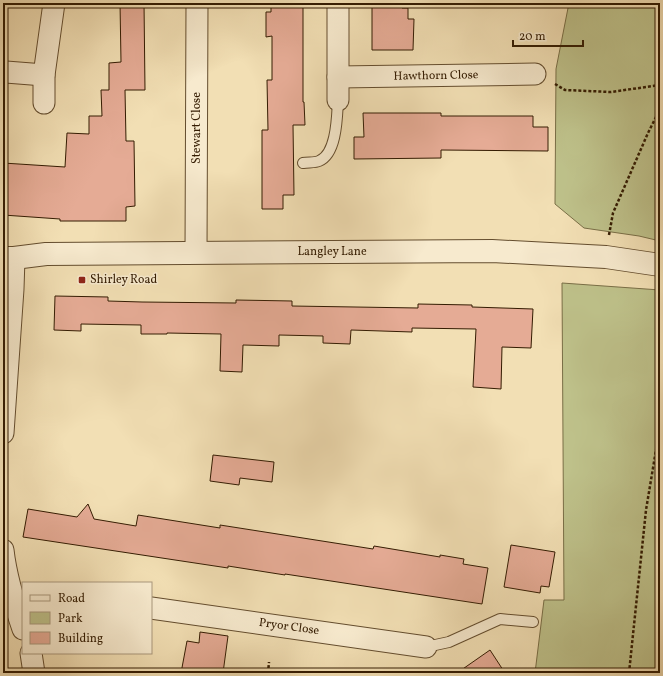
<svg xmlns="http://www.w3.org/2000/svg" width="663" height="676" font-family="Vollkorn,serif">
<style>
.green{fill:#bec18a;stroke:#796e46}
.building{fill:#e5ab95;stroke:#341c02}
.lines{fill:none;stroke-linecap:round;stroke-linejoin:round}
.service-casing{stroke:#644d2e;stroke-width:12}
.minor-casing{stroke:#644d2e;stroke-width:23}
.tertiary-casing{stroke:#644d2e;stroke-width:24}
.path{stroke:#341c02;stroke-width:2.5;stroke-dasharray:3 2;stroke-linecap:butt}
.service{stroke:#f7eace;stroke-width:10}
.minor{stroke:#f7eace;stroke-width:21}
.tertiary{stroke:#f7eace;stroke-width:22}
.poi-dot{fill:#8f2418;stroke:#f7eace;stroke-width:1.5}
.labels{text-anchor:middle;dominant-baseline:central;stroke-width:3;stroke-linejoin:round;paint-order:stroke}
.street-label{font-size:12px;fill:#341c02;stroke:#f7eace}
.poi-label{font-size:12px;fill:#341c02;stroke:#f7eace;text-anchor:start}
</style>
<rect width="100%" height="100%" fill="#f2dfb4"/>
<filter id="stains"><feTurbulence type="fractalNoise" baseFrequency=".005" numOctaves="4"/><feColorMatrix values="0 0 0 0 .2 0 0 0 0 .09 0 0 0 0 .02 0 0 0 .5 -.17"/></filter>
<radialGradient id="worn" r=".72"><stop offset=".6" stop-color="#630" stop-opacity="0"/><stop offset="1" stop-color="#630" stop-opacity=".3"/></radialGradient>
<g class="green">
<path d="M569 3H660V241L639 236 584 228 555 204 556 69Z"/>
<path d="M562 283 660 290V673H535L544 600H564Z"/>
</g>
<g class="building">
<path d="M120 3H144L145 90H125L126 141H134L135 206 126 207V221H60V219L3 215V163L65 167 67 133 89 134V116H102L101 90H109V63L121 62Z"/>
<path d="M271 3H303V102H304L305 125H293L294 195H283V209H262V130H268L267 80H272V36L266 37V12H271Z"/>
<path d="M372 3H402V8H408V19H414L413 50H372Z"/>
<path d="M363 113H441V116H533V127H548V151L441 150V158L354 159V137H364Z"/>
<path d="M55 296 108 297V301L142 302 236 303V300L292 301V306L418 308V304L472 305V307L533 309 531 348 502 347 501 389 473 387 476 329 412 328V332L351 330 350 344 323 343V336L279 335V346L243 345 242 372 220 371 221 334 167 333V334H141V325L81 324V331L54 330Z"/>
<path d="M213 455 274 462 272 482 240 478 239 485 210 481Z"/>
<path d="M88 504 94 519 136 526 138 515 220 528V525L373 549 374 546 440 557V555L464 559 463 564 488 568 482 604 285 574V575L228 566V568L23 537 28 509 77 517Z"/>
<path d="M511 545 555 552 549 587 541 586 540 593 504 587Z"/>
<path d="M200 632 228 636 223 673H181L187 641 199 643Z"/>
<path d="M490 650 505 673H457Z"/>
</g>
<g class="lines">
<g class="service-casing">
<g id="service">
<path d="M303 163C308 162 315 163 319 161 337 154 337 116 338 100"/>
<path d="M426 647 449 642 500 619 533 622"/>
</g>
</g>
<g class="minor-casing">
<g id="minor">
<path d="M338 3V100"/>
<path d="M6 72 44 75"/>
<path d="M338 77 535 74"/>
<path d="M44 103V75L54 3"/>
<path d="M196 252 197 3"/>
<path d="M3 433 13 289 14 258"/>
<path d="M3 550C6 577 14 603 23 629"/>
<path d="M151 608 426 647"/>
<path d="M31 653 34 673"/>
</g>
</g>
<g class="tertiary-casing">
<path id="tertiary" d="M3 258H14L46 254 492 251 606 257 660 265"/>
</g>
<g class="path">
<path d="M555 84 565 90 611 92 660 85"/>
<path d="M609 235 613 213 648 133 660 109"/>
<path d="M268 673 269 662"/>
<path d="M629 673 646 510 660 426"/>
</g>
<use href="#service" class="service"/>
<use href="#minor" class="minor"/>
<use href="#tertiary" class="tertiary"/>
</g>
<rect class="poi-dot" x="78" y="276" width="8" height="8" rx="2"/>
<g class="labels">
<g class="street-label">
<text transform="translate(436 76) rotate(-1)">Hawthorn Close</text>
<text transform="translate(197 128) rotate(-90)">Stewart Close</text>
<text x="332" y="252">Langley Lane</text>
<text transform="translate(289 627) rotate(8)">Pryor Close</text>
</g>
<g class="poi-label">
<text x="90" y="280">Shirley Road</text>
</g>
</g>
<rect width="663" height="676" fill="none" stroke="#f2dfb4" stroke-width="16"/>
<rect x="4" y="4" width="655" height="668" fill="none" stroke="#341c02" stroke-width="2"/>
<rect x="8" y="8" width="647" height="660" fill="none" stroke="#341c02"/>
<rect x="22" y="582" width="130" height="72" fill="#f7eace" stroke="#a9987c"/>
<rect x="30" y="595" width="20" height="6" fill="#f7eace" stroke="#a9987c"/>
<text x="58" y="602" font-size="12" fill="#341c02">Road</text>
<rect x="30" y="612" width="20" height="12" fill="#bec18a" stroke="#a9987c"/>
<text x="58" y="622" font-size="12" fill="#341c02">Park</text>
<rect x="30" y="632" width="20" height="12" fill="#e5ab95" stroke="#a9987c"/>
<text x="58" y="642" font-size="12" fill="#341c02">Building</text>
<path d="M513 40v6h70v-6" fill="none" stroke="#341c02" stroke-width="2"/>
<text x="519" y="40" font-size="12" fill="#341c02" stroke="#f7eace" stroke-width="3" paint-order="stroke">20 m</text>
<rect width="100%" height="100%" filter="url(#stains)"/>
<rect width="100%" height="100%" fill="url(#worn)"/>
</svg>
